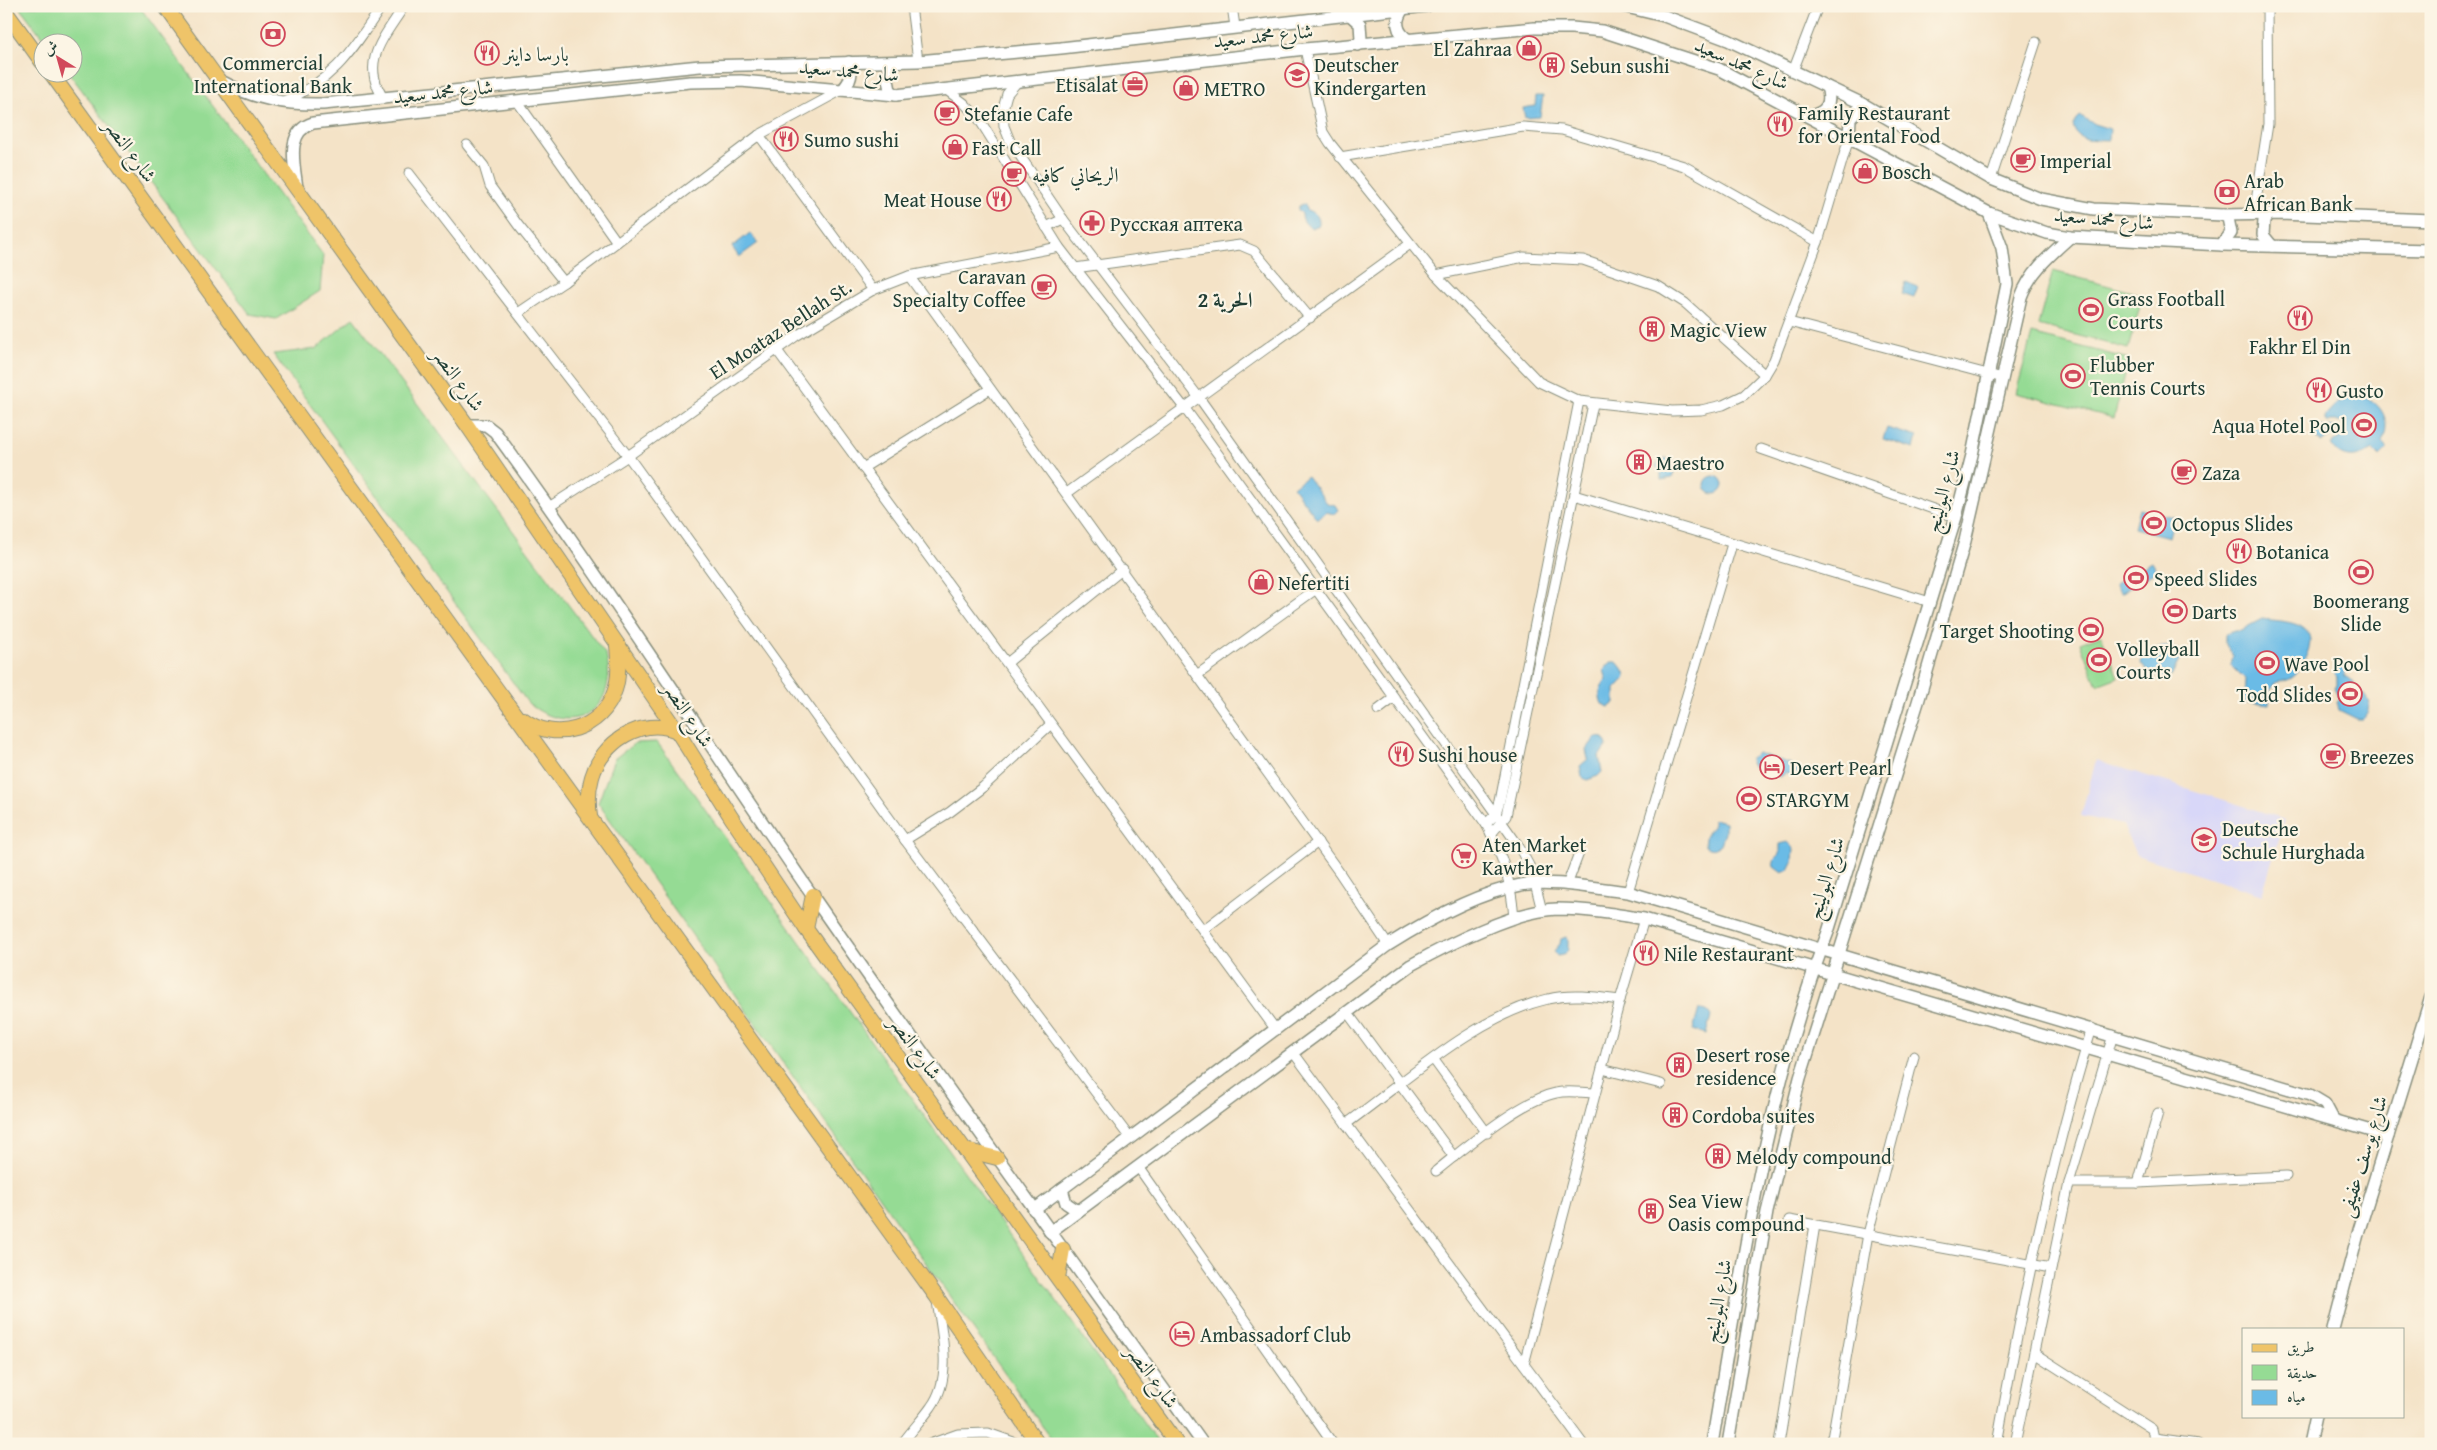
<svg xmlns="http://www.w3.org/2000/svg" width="2437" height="1450" font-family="'Gentium Book Plus',Amiri,serif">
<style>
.built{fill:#d8d7f8}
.green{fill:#95db94;stroke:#5a8c64}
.water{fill:#6bbbe6;stroke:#457c8d}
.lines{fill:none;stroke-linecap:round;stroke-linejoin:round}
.minor-casing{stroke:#8a907e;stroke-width:11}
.tertiary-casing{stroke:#8a907e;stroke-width:14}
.primary-casing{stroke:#8a907e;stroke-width:16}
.minor{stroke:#fff;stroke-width:9}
.tertiary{stroke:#fff;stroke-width:11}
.primary{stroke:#efc469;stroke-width:14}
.labels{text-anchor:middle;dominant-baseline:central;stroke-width:4.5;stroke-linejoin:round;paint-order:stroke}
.street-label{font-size:20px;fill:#1f3d34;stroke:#fcf5e5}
.poi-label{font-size:20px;fill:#1f3d34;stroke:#fcf5e5;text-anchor:start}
.neighbourhood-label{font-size:21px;font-weight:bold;fill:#1f3d34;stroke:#fcf5e5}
</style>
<rect width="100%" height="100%" fill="#fcf5e5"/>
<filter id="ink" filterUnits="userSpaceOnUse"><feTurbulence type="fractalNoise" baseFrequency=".02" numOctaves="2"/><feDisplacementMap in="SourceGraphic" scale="10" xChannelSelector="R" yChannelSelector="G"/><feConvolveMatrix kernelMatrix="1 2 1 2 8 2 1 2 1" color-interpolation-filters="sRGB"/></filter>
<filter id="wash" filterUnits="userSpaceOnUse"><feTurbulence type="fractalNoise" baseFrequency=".0096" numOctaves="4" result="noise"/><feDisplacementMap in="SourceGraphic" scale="20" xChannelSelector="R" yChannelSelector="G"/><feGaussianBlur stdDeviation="1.12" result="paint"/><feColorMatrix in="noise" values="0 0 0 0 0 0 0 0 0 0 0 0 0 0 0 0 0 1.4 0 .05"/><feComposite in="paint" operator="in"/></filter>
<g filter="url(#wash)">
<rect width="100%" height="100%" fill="#f4e3c7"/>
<path class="built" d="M2096 760 2285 819 2262 895 2136 855 2123 825 2081 816Z"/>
<g class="green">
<path d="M19 6H139L323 255 320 291 276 319 250 314 69 73 72 72V42H46Z"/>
<path d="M2053 271 2143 295 2128 349 2038 325Z"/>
<path d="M353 318 606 655C620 710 572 739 528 703L273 354 316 349Z"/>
<path d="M2032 334 2129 359 2114 418 2016 393Z"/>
<path d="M2101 635 2118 677 2097 685 2080 643Z"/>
<path d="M657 742 1159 1444H1055L598 803 614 759 635 743Z"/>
</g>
<g class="water">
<path d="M1536 96H1543L1540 117 1525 118 1523 108 1535 106Z"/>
<path d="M2081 116 2094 124 2110 129 2109 140C2094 139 2076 143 2073 125L2076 119Z"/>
<path d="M1302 204 1305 205 1306 210C1314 211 1320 216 1319 225L1312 228C1306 226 1302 220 1302 214L1298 210V207Z"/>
<path d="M750 233 758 243 739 257 732 247Z"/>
<path d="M1906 282 1918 287 1914 298 1902 294Z"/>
<path d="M2362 395C2382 404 2392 421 2382 442L2387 450 2380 457 2373 450C2358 459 2341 462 2331 444L2339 440 2344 427 2340 422H2327L2325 417C2335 402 2345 397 2362 395Z"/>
<path d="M2319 426 2337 428 2336 433 2322 442 2316 439 2314 430Z"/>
<path d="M1887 428 1917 437 1914 449 1883 439Z"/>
<path d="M1665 458 1673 460 1675 469 1672 478 1661 480V473L1656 466 1658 462Z"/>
<circle cx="1714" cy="485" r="9"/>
<path d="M1307 476 1327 503 1335 505 1338 510 1334 514 1326 512 1317 519 1293 487Z"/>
<path d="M2139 509 2174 517 2169 537 2134 528Z"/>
<path d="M2152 562 2157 571 2121 593 2115 584Z"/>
<path d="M2354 563H2366L2367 580 2355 581Z"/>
<path d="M2262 619C2282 622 2321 620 2307 654 2303 662 2300 672 2293 677 2286 683 2277 679 2272 687 2268 691 2270 699 2269 705L2244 702 2245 679 2231 665 2233 656 2225 643V634L2234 630H2241Z"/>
<path d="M2161 646 2177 649 2180 659 2171 676 2163 679 2145 669 2140 662 2146 652Z"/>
<path d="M1611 662H1617L1625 672 1626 677 1615 689V703L1609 707 1602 704C1598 695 1599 686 1607 680L1604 670Z"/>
<path d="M2342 663 2345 671 2344 676C2351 679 2354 684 2359 689 2368 699 2375 707 2363 719H2357L2339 710 2337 701 2340 699 2335 688 2337 685V677L2334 671 2337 664Z"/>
<path d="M1596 737 1604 738 1607 745 1599 756 1602 772 1598 776 1587 780 1582 777 1580 766 1588 759 1586 750Z"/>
<path d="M1757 753 1791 764 1798 769 1797 773 1791 776 1786 773 1780 777 1767 772 1765 766 1757 770 1752 765 1750 760Z"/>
<path d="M1714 819 1725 822V833L1721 844C1715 849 1711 850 1705 846 1704 837 1706 832 1713 827Z"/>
<path d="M1788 842 1794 848 1793 862 1789 870 1782 873 1774 867 1773 861 1780 854V844Z"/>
<path d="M1566 937 1568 940V950L1563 955 1557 956 1554 951 1560 944 1561 939Z"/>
<path d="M1699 1009 1708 1012 1711 1016 1706 1034 1693 1030Z"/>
</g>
</g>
<g filter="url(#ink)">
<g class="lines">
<g class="minor-casing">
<g id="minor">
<path d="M911 6 918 61"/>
<path d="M1232 6 1235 27"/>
<path d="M1305 49 1323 132 1330 143 1436 275 1539 382 1579 401 1672 411 1701 410 1723 405 1744 395 1765 375 1774 360 1818 242 1849 138"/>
<path d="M1793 71 1818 6"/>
<path d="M1017 82 1007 94 1003 109 1004 126 1010 141 1063 219 1200 399 1518 845 1532 871 1542 911"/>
<path d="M945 89 964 103 979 119 1059 247 1186 410 1486 824C1503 855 1512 884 1514 919"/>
<path d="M384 99C359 62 384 38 404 6"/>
<path d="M284 101C335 80 352 50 382 6"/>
<path d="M517 101 617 242"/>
<path d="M759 135 873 290"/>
<path d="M467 145 484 166 490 186 518 225 564 282"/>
<path d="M1340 157 1523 127 1562 130 1684 166 1818 242"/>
<path d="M409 173 628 456 905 840 1130 1138"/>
<path d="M1991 179 2036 42"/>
<path d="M2254 214 2268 124 2267 6"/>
<path d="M1046 227 1063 219"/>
<path d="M1075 268 1240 245 1254 251 1310 318"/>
<path d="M1436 275 1524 257 1583 260 1658 286 1685 303 1765 375"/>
<path d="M909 276 1339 872 1388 945"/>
<path d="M518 313 564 282 759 135 842 90"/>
<path d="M1789 322 2003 378"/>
<path d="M776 349 1276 1030"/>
<path d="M1761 449 1956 517"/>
<path d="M863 468 990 389"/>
<path d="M1067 493 1410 244"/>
<path d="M1574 495 1930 602"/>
<path d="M549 507 628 456 796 336 873 290 909 276 1059 247"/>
<path d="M1007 663 1123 569"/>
<path d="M1197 675 1316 589"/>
<path d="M1378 710 1394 698"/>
<path d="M1486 824 1496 814 1500 801 1579 401"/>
<path d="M1491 834 1506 816 1593 404"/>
<path d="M905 840 950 812 983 787 1051 724"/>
<path d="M1567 885 1579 853"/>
<path d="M1628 892 1732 544"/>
<path d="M1203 930 1318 842"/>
<path d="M1347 1012 1454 1157"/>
<path d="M1293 1052 1583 1444"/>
<path d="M1434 1060 1487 1133"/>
<path d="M1602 1069 1661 1084"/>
<path d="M1346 1124C1406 1081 1477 1015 1548 999 1571 993 1597 997 1620 1000"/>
<path d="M1138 1167 1333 1444"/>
<path d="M1436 1171C1465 1148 1521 1100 1556 1093 1569 1090 1582 1093 1595 1093"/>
<path d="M2069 1183H2138L2286 1176"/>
<path d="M2138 1183 2158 1113"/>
<path d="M1789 1220 2051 1268"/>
<path d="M2034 1353 2152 1429 2154 1438 2152 1442 2145 1444"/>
<path d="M1524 1364 1620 1000 1644 919"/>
<path d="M2154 1438 2198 1444"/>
<path d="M902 1444C911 1431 922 1420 931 1407 953 1377 942 1335 937 1301"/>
<path d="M930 1444 958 1434 988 1433 1019 1444"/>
<path d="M1779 1444 1815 1225"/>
<path d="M1831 1444 1868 1234 1914 1056"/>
<path d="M1997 1444C2022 1303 2050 1165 2092 1028"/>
<path d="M2015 1444 2069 1183 2113 1035"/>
</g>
</g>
<g class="tertiary-casing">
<g id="tertiary">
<path d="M1622 6 1664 16 1728 40 1863 104 1991 179 2041 199 2094 209 2223 215 2279 214 2431 220"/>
<path d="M1404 8C1394 20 1396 32 1409 40"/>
<path d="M1350 15 1360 24 1361 39 1358 45"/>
<path d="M895 63 887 75 890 90 896 95"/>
<path d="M221 81C254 99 285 105 323 104L700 66 918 61 1061 48 1427 6"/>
<path d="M842 90C851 82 853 73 849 62"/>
<path d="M1811 116C1827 112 1832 103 1827 87"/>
<path d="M1849 138 1850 119 1863 104"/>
<path d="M297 189C295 166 284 132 313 123L690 82 741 81 896 95 1305 49 1534 28H1572L1602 31 1719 69 1989 213 2047 233 2070 237 2222 245 2431 250"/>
<path d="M2268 214 2264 220 2263 235 2272 246"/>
<path d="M2222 245 2231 233 2228 218 2223 215"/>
<path d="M467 425H486L495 432C606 584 707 743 814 898 941 1081 1073 1262 1203 1444"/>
<path d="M1062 1189 1066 1203 1078 1211"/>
<path d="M1034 1210 1388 945C1426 921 1476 893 1521 885 1549 879 1598 889 1628 892L2310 1095 2325 1104 2333 1119"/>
<path d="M1050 1232 1411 965C1447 945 1516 910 1557 909 1586 909 1615 914 1644 919L2388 1136"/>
<path d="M2333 1329 2359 1230 2431 997"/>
<path d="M1712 1444C1741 1273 1765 1094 1828 932L1956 517 1972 455 2007 284 2002 248 1989 213"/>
<path d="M1728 1444 1767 1212 1800 1078 1918 702 1965 541 2021 297C2030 272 2050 255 2070 237"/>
<path d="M2309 1444 2315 1416"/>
</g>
</g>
<g class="primary-casing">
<g id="primary">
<path d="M165 6 467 425 677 731 731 817 806 929 1177 1444"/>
<path d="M6 12 42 62"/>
<path d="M50 72 936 1296 1038 1444"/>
<path d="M523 719C555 744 603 729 615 690 620 675 618 659 617 644"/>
<path d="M590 816C588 803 588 791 592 777 602 742 642 716 677 731"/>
<path d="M806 929 813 895"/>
<path d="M965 1150 997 1158"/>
<path d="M1058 1278 1063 1249"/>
</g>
</g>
<use href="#minor" class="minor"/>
<use href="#tertiary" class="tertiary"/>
<use href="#primary" class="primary"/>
</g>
</g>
<defs>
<g id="bank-ring" transform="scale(1.25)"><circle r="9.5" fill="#fcf5e5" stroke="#d1495b" stroke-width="1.5"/><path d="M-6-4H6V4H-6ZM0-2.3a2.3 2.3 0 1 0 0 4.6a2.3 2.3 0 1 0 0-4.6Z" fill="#d1495b"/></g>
<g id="shop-ring" transform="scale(1.25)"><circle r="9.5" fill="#fcf5e5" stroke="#d1495b" stroke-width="1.5"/><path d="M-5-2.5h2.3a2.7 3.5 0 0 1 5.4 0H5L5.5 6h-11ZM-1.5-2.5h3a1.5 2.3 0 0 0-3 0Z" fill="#d1495b"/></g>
<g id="restaurant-ring" transform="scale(1.25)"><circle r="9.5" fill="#fcf5e5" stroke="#d1495b" stroke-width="1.5"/><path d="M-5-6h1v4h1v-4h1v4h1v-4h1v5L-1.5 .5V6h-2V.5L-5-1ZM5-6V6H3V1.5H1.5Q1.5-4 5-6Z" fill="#d1495b"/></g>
<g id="building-ring" transform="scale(1.25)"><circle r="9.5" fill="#fcf5e5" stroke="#d1495b" stroke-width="1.5"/><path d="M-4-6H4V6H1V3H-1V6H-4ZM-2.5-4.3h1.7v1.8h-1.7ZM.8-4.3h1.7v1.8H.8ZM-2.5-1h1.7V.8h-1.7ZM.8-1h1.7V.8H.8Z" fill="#d1495b"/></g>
<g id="school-ring" transform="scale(1.25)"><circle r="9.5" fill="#fcf5e5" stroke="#d1495b" stroke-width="1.5"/><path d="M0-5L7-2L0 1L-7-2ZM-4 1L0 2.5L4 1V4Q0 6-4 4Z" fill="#d1495b"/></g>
<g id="office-ring" transform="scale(1.25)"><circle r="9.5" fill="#fcf5e5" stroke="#d1495b" stroke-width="1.5"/><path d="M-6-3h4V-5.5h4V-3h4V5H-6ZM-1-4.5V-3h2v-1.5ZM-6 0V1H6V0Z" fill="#d1495b"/></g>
<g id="cafe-ring" transform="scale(1.25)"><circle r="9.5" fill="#fcf5e5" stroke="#d1495b" stroke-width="1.5"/><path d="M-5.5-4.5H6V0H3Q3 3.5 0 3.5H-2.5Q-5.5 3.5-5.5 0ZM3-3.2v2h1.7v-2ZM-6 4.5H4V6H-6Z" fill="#d1495b"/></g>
<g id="pharmacy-ring" transform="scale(1.25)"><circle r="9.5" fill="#fcf5e5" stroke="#d1495b" stroke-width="1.5"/><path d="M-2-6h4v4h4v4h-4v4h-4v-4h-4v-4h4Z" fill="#d1495b"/></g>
<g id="stadium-ring" transform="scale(1.25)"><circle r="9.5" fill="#fcf5e5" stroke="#d1495b" stroke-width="1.5"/><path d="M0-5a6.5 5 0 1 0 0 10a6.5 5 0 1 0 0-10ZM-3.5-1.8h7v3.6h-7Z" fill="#d1495b"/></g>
<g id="hotel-ring" transform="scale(1.25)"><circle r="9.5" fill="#fcf5e5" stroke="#d1495b" stroke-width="1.5"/><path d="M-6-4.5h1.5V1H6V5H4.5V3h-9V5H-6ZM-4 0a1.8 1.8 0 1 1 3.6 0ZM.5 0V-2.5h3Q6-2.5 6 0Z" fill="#d1495b"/></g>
<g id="supermarket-ring" transform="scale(1.25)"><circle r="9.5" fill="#fcf5e5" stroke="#d1495b" stroke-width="1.5"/><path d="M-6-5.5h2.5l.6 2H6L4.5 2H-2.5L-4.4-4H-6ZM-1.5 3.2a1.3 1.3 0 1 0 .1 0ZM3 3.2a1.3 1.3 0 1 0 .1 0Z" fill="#d1495b"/></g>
</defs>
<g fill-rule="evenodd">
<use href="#bank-ring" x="273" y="34"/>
<use href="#shop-ring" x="1529" y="48"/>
<use href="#restaurant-ring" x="487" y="53"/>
<use href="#building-ring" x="1552" y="65"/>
<use href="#school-ring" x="1297" y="75"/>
<use href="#office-ring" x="1135" y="84"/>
<use href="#shop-ring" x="1186" y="88"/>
<use href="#cafe-ring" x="947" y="113"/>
<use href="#restaurant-ring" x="1780" y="124"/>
<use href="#restaurant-ring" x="786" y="139"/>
<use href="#shop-ring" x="955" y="147"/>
<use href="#cafe-ring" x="2023" y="160"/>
<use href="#shop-ring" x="1865" y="171"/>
<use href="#cafe-ring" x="1014" y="174"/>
<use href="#bank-ring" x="2227" y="192"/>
<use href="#restaurant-ring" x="999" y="199"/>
<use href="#pharmacy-ring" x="1092" y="223"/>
<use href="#cafe-ring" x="1044" y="287"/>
<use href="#stadium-ring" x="2091" y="310"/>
<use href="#restaurant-ring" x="2300" y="318"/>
<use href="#building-ring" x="1652" y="329"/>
<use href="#stadium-ring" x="2073" y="376"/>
<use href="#restaurant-ring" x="2319" y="390"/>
<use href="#stadium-ring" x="2364" y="425"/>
<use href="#building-ring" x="1639" y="462"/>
<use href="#cafe-ring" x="2184" y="472"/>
<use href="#stadium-ring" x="2154" y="523"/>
<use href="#restaurant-ring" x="2239" y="551"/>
<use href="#stadium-ring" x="2361" y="572"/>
<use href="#stadium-ring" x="2136" y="578"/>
<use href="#shop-ring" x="1261" y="582"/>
<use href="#stadium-ring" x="2175" y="611"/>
<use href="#stadium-ring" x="2091" y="630"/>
<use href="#stadium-ring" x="2099" y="660"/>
<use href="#stadium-ring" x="2267" y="663"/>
<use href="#stadium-ring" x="2350" y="694"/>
<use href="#restaurant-ring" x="1401" y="754"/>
<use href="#cafe-ring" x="2333" y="756"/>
<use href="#hotel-ring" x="1772" y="767"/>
<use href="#stadium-ring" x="1749" y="799"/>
<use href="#school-ring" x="2204" y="840"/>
<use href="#supermarket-ring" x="1464" y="856"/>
<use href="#restaurant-ring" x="1646" y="953"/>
<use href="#building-ring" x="1679" y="1065"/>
<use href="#building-ring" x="1675" y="1115"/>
<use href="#building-ring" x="1718" y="1156"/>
<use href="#building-ring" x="1651" y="1211"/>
<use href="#hotel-ring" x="1182" y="1334"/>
</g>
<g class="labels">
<g class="street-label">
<text transform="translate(1263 35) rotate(-6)">شارع محمد سعيد</text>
<text transform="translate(1742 63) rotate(24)">شارع محمد سعيد</text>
<text transform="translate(849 70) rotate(5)">شارع محمد سعيد</text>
<text transform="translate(443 91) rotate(-6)">شارع محمد سعيد</text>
<text transform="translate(131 150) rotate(54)">شارع النصر</text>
<text transform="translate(2104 218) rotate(5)">شارع محمد سعيد</text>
<text transform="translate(780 329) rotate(-33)">El Moataz Bellah St.</text>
<text transform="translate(459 379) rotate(54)">شارع النصر</text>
<text transform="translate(1942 491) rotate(-75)">شارع البولينج</text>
<text transform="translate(689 714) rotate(57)">شارع النصر</text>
<text transform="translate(1825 878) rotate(-73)">شارع البولينج</text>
<text transform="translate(916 1047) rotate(54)">شارع النصر</text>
<text transform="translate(2362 1156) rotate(-73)">شارع يوسف عفيفى</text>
<text transform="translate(1717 1301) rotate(-80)">شارع البولينج</text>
<text transform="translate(1153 1376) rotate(54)">شارع النصر</text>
</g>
<g class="poi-label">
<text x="1512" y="48" text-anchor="end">El Zahraa</text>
<text x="504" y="53">بارسا داينر</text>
<text x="273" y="62" text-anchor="middle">Commercial<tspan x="273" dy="23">International Bank</tspan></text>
<text x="1314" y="64">Deutscher<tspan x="1314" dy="23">Kindergarten</tspan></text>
<text x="1570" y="65">Sebun sushi</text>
<text x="1118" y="84" text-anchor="end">Etisalat</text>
<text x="1204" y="88">METRO</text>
<text x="1798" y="112">Family Restaurant<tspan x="1798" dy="23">for Oriental Food</tspan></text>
<text x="964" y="113">Stefanie Cafe</text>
<text x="804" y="139">Sumo sushi</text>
<text x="972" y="147">Fast Call</text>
<text x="2040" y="160">Imperial</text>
<text x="1882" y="171">Bosch</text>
<text x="1032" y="174">الريحاني كافيه</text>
<text x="2244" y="180">Arab<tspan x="2244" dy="23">African Bank</tspan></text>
<text x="982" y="199" text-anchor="end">Meat House</text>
<text x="1110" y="223">Русская аптека</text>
<text x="1026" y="276" text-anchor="end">Caravan<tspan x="1026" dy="23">Specialty Coffee</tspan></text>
<text x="2108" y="298">Grass Football<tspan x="2108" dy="23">Courts</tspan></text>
<text x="1670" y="329">Magic View</text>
<text x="2300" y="346" text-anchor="middle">Fakhr El Din</text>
<text x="2090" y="364">Flubber<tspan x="2090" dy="23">Tennis Courts</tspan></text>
<text x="2336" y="390">Gusto</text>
<text x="2346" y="425" text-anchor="end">Aqua Hotel Pool</text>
<text x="1656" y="462">Maestro</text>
<text x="2202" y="472">Zaza</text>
<text x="2172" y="523">Octopus Slides</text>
<text x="2256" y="551">Botanica</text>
<text x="2154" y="578">Speed Slides</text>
<text x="1278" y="582">Nefertiti</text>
<text x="2361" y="600" text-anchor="middle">Boomerang<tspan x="2361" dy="23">Slide</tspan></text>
<text x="2192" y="611">Darts</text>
<text x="2074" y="630" text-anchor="end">Target Shooting</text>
<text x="2116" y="648">Volleyball<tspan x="2116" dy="23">Courts</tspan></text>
<text x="2284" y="663">Wave Pool</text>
<text x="2332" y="694" text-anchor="end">Todd Slides</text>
<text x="1418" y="754">Sushi house</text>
<text x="2350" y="756">Breezes</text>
<text x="1790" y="767">Desert Pearl</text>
<text x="1766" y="799">STARGYM</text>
<text x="2222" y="828">Deutsche<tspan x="2222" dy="23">Schule Hurghada</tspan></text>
<text x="1482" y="844">Aten Market<tspan x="1482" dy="23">Kawther</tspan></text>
<text x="1664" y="953">Nile Restaurant</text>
<text x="1696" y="1054">Desert rose<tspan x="1696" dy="23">residence</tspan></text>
<text x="1692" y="1115">Cordoba suites</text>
<text x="1736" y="1156">Melody compound</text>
<text x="1668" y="1200">Sea View<tspan x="1668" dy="23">Oasis compound</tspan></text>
<text x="1200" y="1334">Ambassadorf Club</text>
</g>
<g class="neighbourhood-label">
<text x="1225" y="299">الحرية 2</text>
</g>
</g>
<rect width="2437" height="1450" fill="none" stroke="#fcf5e5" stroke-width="25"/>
<rect x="2242" y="1328" width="162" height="90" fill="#fcf5e5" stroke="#a4ab9e"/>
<rect x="2252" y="1344" width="25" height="8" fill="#efc469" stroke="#a4ab9e"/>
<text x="2287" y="1352" font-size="15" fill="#1f3d34">طريق</text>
<rect x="2252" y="1365" width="25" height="15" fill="#95db94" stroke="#a4ab9e"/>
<text x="2287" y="1378" font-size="15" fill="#1f3d34">حديقة</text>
<rect x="2252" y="1390" width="25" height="15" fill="#6bbbe6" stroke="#a4ab9e"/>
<text x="2287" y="1402" font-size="15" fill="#1f3d34">مياه</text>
<g transform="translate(58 58) rotate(323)"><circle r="24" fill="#fcf5e5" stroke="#a4ab9e"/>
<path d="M0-4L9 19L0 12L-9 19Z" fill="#d1495b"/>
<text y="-8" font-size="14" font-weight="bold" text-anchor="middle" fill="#1f3d34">ش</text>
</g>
</svg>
